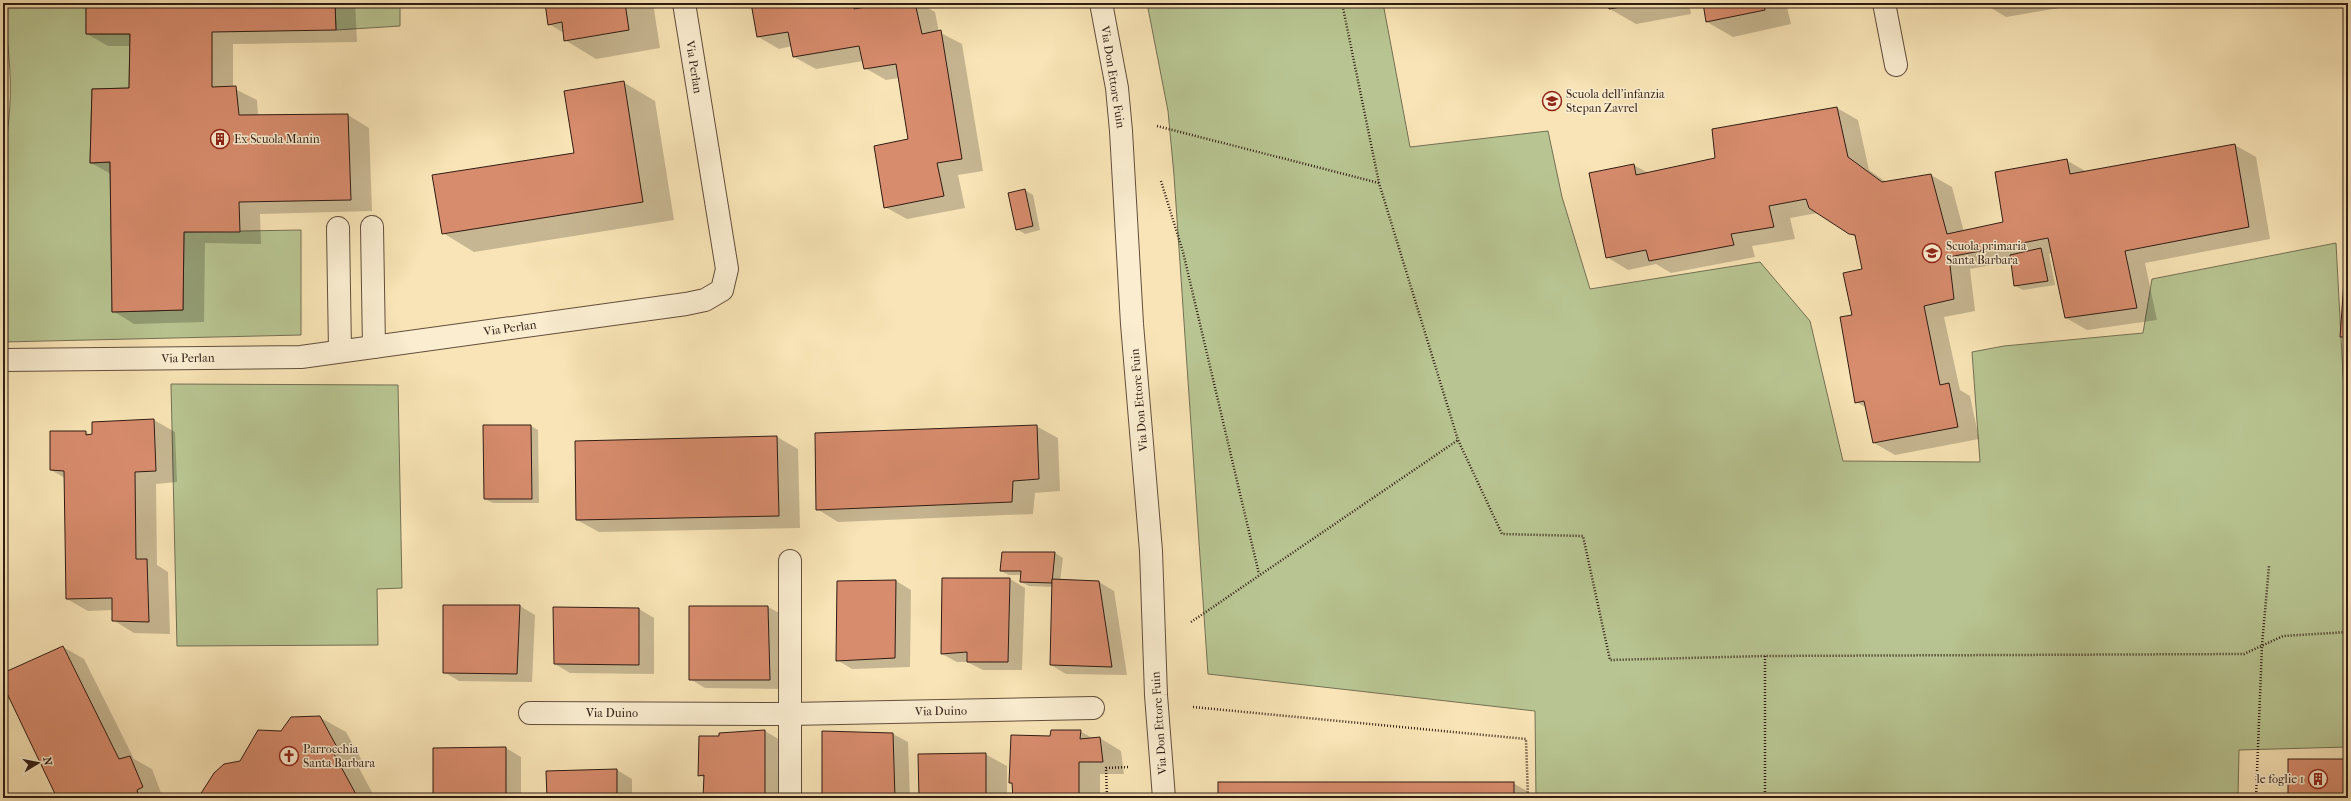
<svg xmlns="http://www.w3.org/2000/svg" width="2351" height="801" font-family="'IM FELL French Canon',serif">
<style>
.green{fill:#b8c592;stroke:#747052}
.shadow{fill:#0003}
.building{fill:#d78c6d;stroke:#301c12}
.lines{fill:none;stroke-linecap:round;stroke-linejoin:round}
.service-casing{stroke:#624e3b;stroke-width:24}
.minor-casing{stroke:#624e3b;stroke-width:24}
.path{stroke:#301c12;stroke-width:2.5;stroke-dasharray:1 2;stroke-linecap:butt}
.service{stroke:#faedd0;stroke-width:22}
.minor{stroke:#faedd0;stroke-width:22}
.labels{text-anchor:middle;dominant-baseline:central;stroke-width:3;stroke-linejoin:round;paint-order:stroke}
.street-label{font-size:12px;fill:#301c12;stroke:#faedd0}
.poi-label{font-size:12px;fill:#301c12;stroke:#faedd0;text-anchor:start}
</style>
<rect width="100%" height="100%" fill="#f8e4b6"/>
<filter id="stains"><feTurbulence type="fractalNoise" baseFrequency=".005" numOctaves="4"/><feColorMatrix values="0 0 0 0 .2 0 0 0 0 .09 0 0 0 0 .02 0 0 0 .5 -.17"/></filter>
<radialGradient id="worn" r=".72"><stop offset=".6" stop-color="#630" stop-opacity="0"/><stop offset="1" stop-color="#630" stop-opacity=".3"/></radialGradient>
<g class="green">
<path d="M3 3H86V34H130L129 88 92 89 90 163 110 162 112 312 183 310 184 232 301 230V335L3 342V157C10 124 12 92 9 58 8 39 3 22 3 3Z"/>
<path d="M335 3H400V26L336 30Z"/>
<path d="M1147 3H1383L1410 147 1548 131 1562 197 1590 289 1760 262 1810 321 1843 461 1980 462 1972 352 2004 346 2143 333 2152 279 2336 243 2346 431H2348V747L2239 750 2238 798H1536L1535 711 1208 674 1174 175 1168 111Z"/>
<path d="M171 384 398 385 402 588 377 589 378 645 177 646Z"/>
</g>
<g class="shadow">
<path d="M87 3H355L357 42 233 44V88L257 100 258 116 348 115 369 128 372 211 260 214 261 244 205 243 204 322 134 324 113 311 111 174 91 163 130 89 131 46H108L87 34Z"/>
<path d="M546 3H653L660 48 596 59 565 40 564 33 549 24Z"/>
<path d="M752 3H865L872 7 896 3H919L935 12 939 32 962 44 983 171 958 175 965 208 907 219 885 207 909 140 899 78 886 80 865 68 863 61 816 69 794 57 792 46 779 49 757 36Z"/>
<path d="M1608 3H1689L1691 14 1636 24 1610 9Z"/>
<path d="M1704 3H1786L1791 24 1733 37 1707 22Z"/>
<path d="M1983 3H2089L2006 17Z"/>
<path d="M623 82 655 101 674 220 474 252 443 233 575 153Z"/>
<path d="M1837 108 1858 120 1869 170 1886 182 1931 175 1952 187 1964 232 2005 223 2066 160 2087 172 2235 145 2256 157 2270 239 2145 263 2157 320 2087 330 2066 318 2052 253 2049 254 2055 285 2023 290 2015 286 2012 261 1970 269 1975 311 1944 317 1960 390 1970 396 1979 439 1895 455 1874 443 1867 408 1856 402 1853 316 1864 269 1857 238 1818 213 1790 218 1795 239 1752 246 1755 257 1671 273 1656 264 1628 270 1607 257 1634 165 1648 173 1716 159Z"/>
<path d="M1025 190 1033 195 1040 230 1025 234 1017 229Z"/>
<path d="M154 420 175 432 177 482 156 484 157 565 168 572 170 634 134 633 113 620V610L88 611 67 599 65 478 51 470 85 432 91 435Z"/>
<path d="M531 426 538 430 539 503H493L485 499Z"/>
<path d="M1036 426 1058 438 1060 491 1035 493 1033 514 838 522 817 509Z"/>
<path d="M777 437 798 449 800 528 599 532 577 520 576 442Z"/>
<path d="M1003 553H1055L1063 558 1060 581 1099 582 1114 591 1127 675 1066 674 1051 665 1052 587 1029 586 1021 582 1022 575H1009L1001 571Z"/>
<path d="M943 579H1010L1025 588 1022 670H983L967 662H957L942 654Z"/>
<path d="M896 581 911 590 910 667 852 669 837 660Z"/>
<path d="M444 606H520L535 615 532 682 459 681 444 672Z"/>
<path d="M768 607 783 615 784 689 705 688 690 679Z"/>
<path d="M639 609 654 618V674L570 673 555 664Z"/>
<path d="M63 647 84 659 134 759 152 769 163 798H58L3 682V674Z"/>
<path d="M319 717 346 732 364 764 359 768 375 798H199L241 761 282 732Z"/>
<path d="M765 731 780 740V798H704L705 778 699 775 721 737 720 733Z"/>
<path d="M1080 731 1094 739 1100 738 1121 751 1124 774H1100V798H1014V784L1010 783 1051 737Z"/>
<path d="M893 734 908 742 910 798H823Z"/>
<path d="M506 748 521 757V798H434V749Z"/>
<path d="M985 754 1007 766V798H920Z"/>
<path d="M617 770 632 779V798H548Z"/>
<path d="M1513 783 1539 798H1219Z"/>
</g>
<g class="building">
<path d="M86 3H335L336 30 212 32V87L236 86 239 115 348 114 351 200 239 202 240 232H184L183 310 112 312 110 162 90 163 92 89 129 88 130 34H86Z"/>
<path d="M545 3H625L629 30 564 41 562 22 548 25Z"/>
<path d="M751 3H854V9L890 3H915L922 34 941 30 962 159 937 163 944 196 884 208 874 146 908 139 896 64 864 69 859 46 793 57 788 32 757 37Z"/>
<path d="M1607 3H1644L1609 9Z"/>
<path d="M1703 3H1764L1765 10 1706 22Z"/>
<path d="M624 81 643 202 442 234 432 175 574 153 564 91Z"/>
<path d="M1837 107 1848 157 1882 182 1931 174 1947 234 2003 222 1995 172 2067 159 2070 174 2235 144 2249 227 2125 251 2137 308 2065 318 2048 238 1949 257 1954 299 1924 306 1940 385 1949 383 1958 427 1873 443 1864 401 1855 403 1840 317 1852 315 1843 273 1862 269 1855 235 1849 234 1809 208 1806 199 1769 206 1774 227 1731 234 1734 245 1649 261 1646 250 1606 258 1589 173 1634 164 1636 175 1715 158 1712 129Z"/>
<path d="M1025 189 1033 226 1016 230 1008 193Z"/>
<path d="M2041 248 2048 281 2014 286 2010 255Z"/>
<path d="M2344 281H2348V337H2340Z"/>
<path d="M154 419 156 471 135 472 136 559H147L149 622 112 621V598L66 599 64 471 50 470V431H86V435L92 434V422Z"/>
<path d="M483 425H531L532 499H484Z"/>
<path d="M1037 425 1039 479 1013 481 1012 502 816 510 815 433Z"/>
<path d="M777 436 779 516 576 520 575 441Z"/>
<path d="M1002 552H1055L1052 583 1020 582 1021 571H1000Z"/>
<path d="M942 578H1010L1008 662H967V652L941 654Z"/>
<path d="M1052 579 1099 581 1112 667 1050 665Z"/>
<path d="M896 580 895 658 836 661 837 581Z"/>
<path d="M443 605H520L517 674 443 673Z"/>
<path d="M689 606H768L770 680H689Z"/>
<path d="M553 607 639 608V665L554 664Z"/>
<path d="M63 646 119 759 130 756 143 787 137 790 139 798H57L3 685V673Z"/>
<path d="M320 716 338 749 333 752 358 798H198L214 773 224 764 240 761 258 730 281 731 291 717Z"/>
<path d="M765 730V797L703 798 704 775 698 776 699 736H719V733Z"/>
<path d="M1051 730H1081L1080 739 1100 737 1103 762H1079V798H1013L1012 783H1009L1011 735 1050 736Z"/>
<path d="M822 731 893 733 895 798H822Z"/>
<path d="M506 747V798H433V748Z"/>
<path d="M986 753V798H919L918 754Z"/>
<rect x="2288" y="759" width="60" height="39"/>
<path d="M617 769V798H547L546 771Z"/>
<rect x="1218" y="782" width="296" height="16"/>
</g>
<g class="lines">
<g class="service-casing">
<path id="service" d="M1884 3 1896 65"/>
</g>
<g class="minor-casing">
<g id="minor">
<path d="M1101 3 1117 88 1121 131 1132 324 1151 551 1156 695 1164 798"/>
<path d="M372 227 374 347"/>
<path d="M338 228 340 351"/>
<path d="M3 360 301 357 686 304 705 300 722 290 727 269 684 3"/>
<path d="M530 713 790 714 1093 708"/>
<path d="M790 798V561"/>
</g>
</g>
<g class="path">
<path d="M1342 3 1379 183 1458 440 1502 534 1583 536 1610 660 1765 656 2244 654 2283 636 2348 632"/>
<path d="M1157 126 1379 183"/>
<path d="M1161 181 1183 252 1259 574"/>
<path d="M1191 622 1458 440"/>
<path d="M1765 656V798"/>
<path d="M1193 707 1526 739 1528 798"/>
<path d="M1107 798 1106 768 1129 767"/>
<path d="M2256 798 2262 645 2269 566"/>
</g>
<use href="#service" class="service"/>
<use href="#minor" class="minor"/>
</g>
<defs>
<g id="school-ring" transform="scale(1)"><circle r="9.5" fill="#faedd0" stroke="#8f2418" stroke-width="1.5"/><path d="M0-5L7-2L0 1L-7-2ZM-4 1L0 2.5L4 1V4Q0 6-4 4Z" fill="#8f2418"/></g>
<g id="building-ring" transform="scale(1)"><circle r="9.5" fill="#faedd0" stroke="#8f2418" stroke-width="1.5"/><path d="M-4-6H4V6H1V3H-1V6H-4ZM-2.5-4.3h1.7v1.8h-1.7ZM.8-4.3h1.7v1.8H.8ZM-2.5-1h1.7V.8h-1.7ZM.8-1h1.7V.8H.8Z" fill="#8f2418"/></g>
<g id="church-ring" transform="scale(1)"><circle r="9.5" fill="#faedd0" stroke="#8f2418" stroke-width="1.5"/><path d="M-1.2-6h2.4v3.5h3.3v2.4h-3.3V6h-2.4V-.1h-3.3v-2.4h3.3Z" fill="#8f2418"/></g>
</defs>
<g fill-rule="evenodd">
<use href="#school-ring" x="1552" y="101"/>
<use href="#building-ring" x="220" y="139"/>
<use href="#school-ring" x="1932" y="253"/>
<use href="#church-ring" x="289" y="756"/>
<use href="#building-ring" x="2318" y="779"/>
</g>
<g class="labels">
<g class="street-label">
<text transform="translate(694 67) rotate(81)">Via Perlan</text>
<text transform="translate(1113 77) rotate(81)">Via Don Ettore Fuin</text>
<text transform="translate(510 328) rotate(-8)">Via Perlan</text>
<text transform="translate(188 358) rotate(-1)">Via Perlan</text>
<text transform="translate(1139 400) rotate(-95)">Via Don Ettore Fuin</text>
<text transform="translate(941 711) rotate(-1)">Via Duino</text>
<text x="612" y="713">Via Duino</text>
<text transform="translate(1159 723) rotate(-94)">Via Don Ettore Fuin</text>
</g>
<g class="poi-label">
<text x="1566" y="94">Scuola dell'infanzia<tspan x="1566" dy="14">Stepan Zavrel</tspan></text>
<text x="234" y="139">Ex Scuola Manin</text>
<text x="1946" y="246">Scuola primaria<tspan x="1946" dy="14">Santa Barbara</tspan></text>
<text x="303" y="749">Parrocchia<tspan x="303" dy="14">Santa Barbara</tspan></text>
<text x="2304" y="779" text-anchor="end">le foglie 1</text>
</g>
</g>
<rect width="2351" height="801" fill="none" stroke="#f8e4b6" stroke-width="16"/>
<rect x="4" y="4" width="2343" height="793" fill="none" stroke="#301c12" stroke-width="2"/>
<rect x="8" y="8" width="2335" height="785" fill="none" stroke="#301c12"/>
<g transform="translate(38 763) rotate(80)" stroke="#faedd0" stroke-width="3" paint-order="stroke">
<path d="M0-3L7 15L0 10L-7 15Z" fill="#301c12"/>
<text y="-6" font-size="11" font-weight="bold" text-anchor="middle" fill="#301c12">N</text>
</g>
<rect width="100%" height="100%" filter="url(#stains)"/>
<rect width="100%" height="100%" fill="url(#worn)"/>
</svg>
